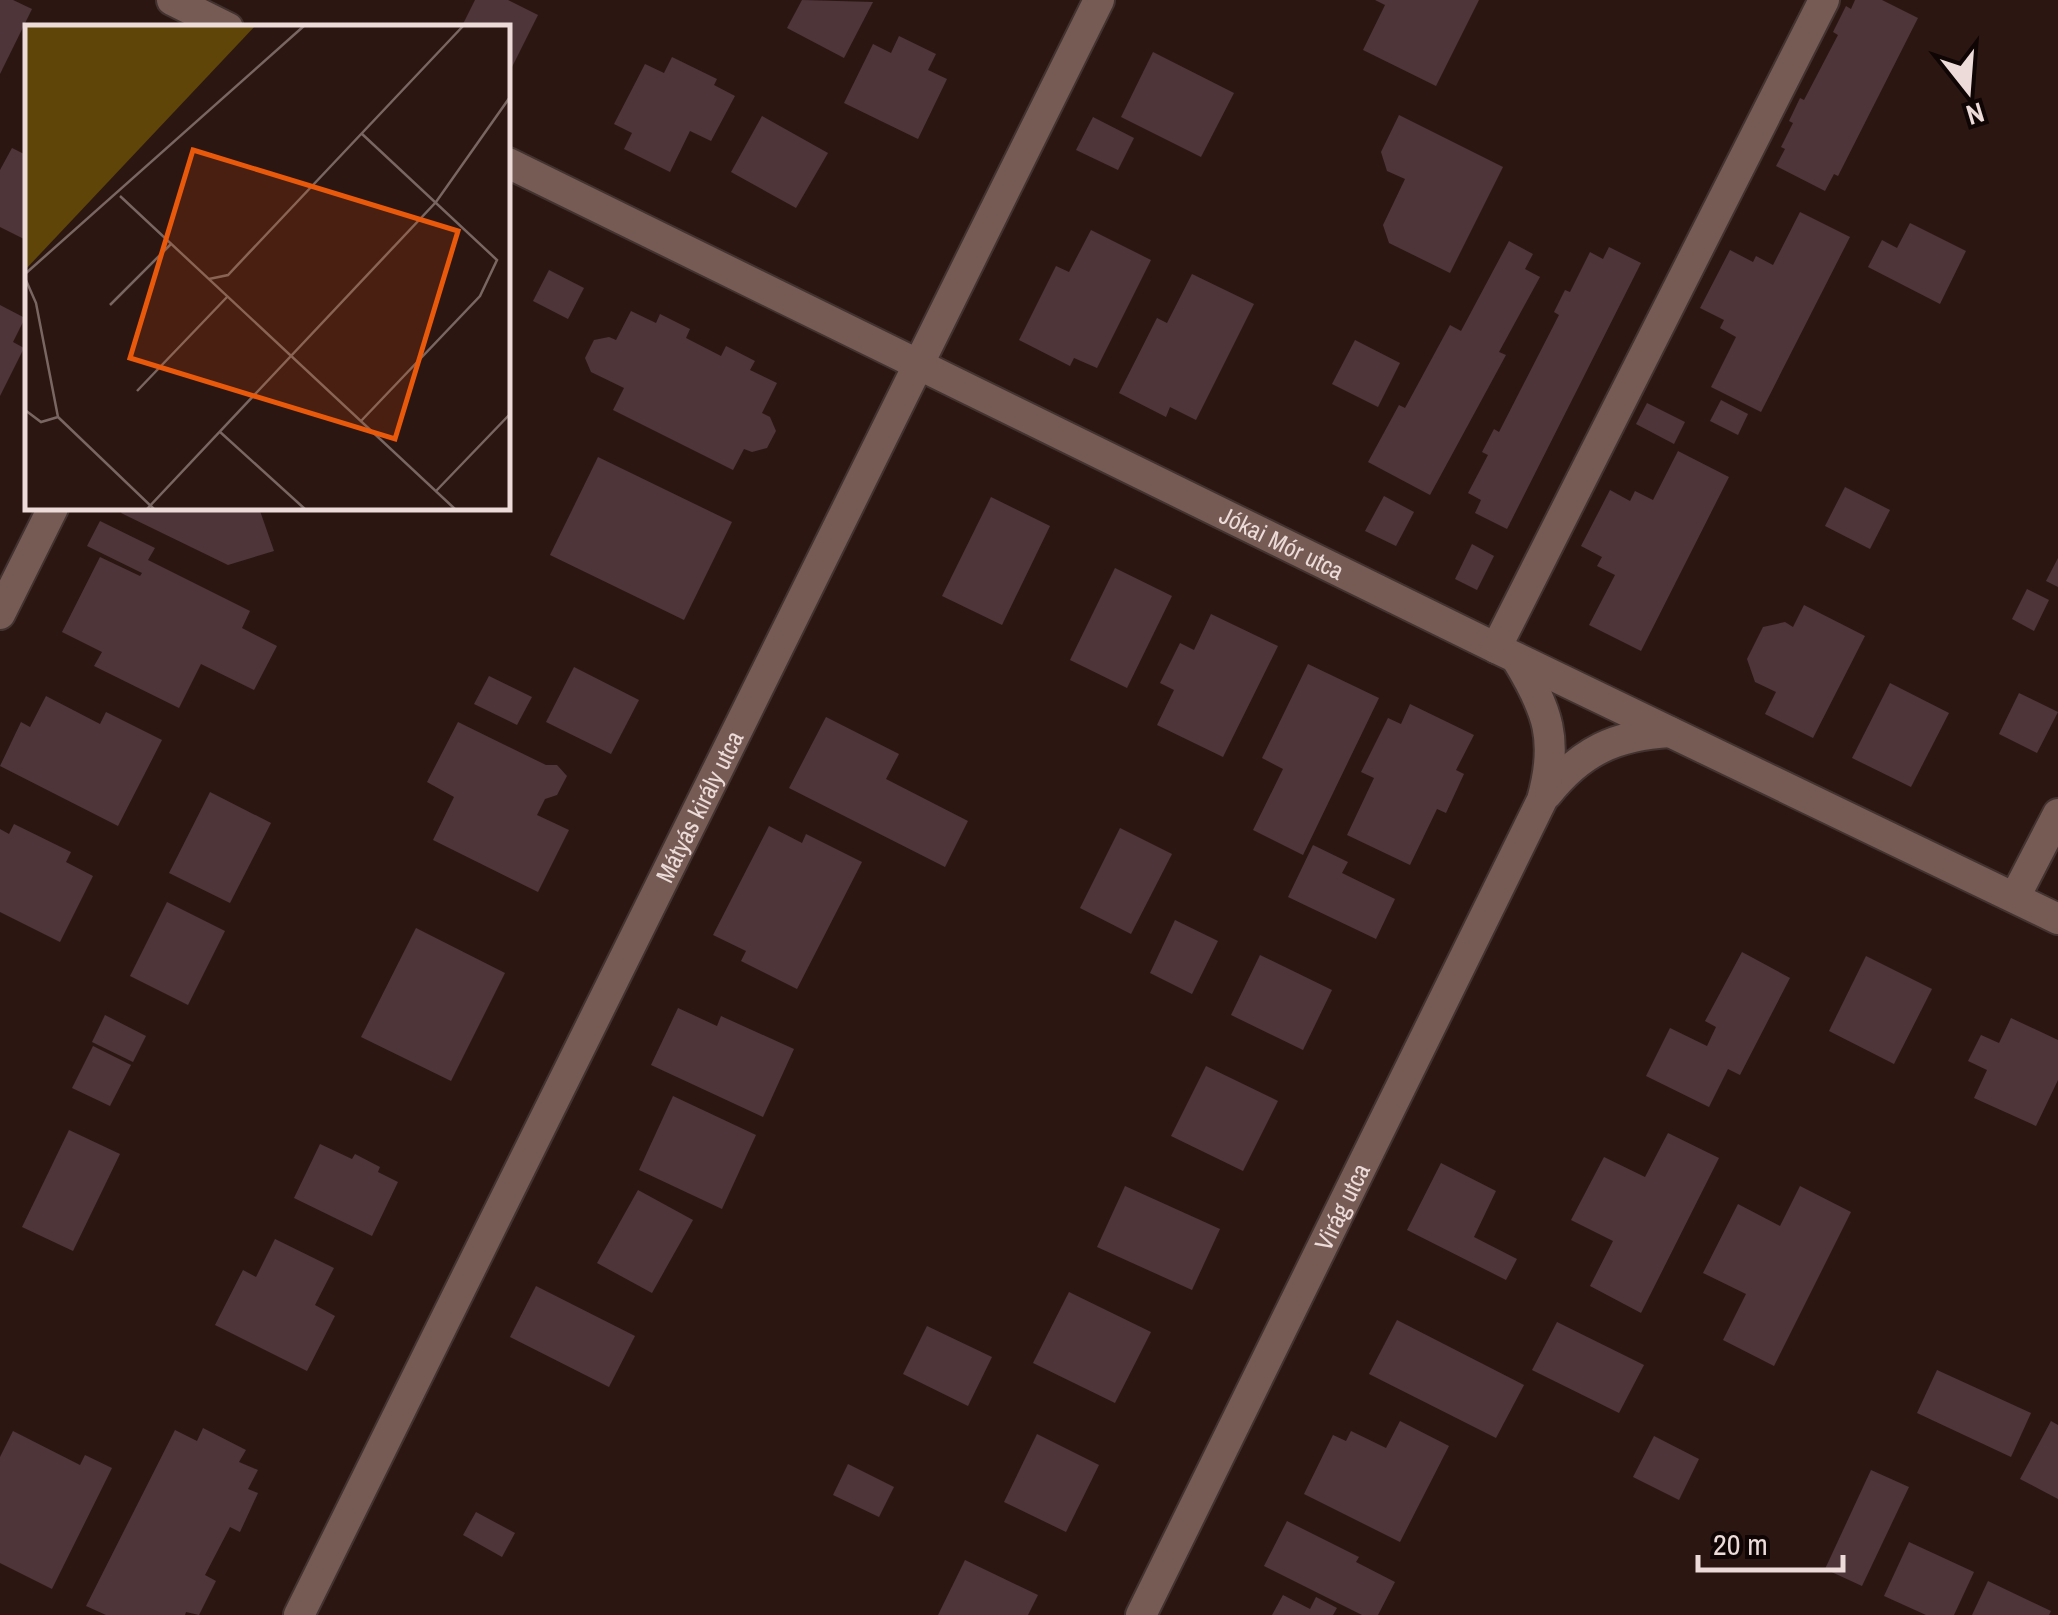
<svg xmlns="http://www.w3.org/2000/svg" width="2058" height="1615" font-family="'Archivo Narrow',sans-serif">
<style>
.building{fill:#4e3539}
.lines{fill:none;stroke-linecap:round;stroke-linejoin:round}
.minor-casing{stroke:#433330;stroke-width:34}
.minor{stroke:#765b55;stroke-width:30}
.labels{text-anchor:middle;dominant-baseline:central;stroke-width:8;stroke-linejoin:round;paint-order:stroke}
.street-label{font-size:25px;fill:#ecdbd8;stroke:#0e0504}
.inset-road{fill:none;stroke:#796561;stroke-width:2.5}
.view{fill:#e8590c;fill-opacity:0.15;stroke:#e8590c;stroke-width:5}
.inset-edge{fill:none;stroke:#ecdbd8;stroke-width:5}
</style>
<rect width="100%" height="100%" fill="#2c1612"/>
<g class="building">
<path d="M0 0H13L32 9 0 74Z"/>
<path d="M475 0H508L538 15 508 75V28H461Z"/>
<path d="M802 0 873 2 844 58 787 28Z"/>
<path d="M1375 0H1479L1436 86 1363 50 1385 5Z"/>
<path d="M1855 0H1882L1918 18 1838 176 1834 174 1825 191 1776 166 1785 149 1781 147 1793 123 1789 121 1800 98 1804 100 1838 35 1833 32 1846 6 1851 9Z"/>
<path d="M899 36 936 54 928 70 947 79 918 139 844 103 873 44 891 53Z"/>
<path d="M1153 52 1234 93 1201 157 1121 117Z"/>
<path d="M672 57 717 79 714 85 735 96 711 141 690 131 670 172 624 149 632 133 614 124 645 64 664 73Z"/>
<path d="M1399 115 1503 167 1450 273 1389 243 1383 225 1405 179 1387 171 1381 152Z"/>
<path d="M762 116 828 153 796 208 731 172Z"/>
<path d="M1093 117 1134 138 1118 170 1076 150Z"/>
<path d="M12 148 28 156V241L0 227V170Z"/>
<path d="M1800 212 1850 237 1761 412 1711 387 1736 337 1720 328 1724 320 1700 308 1730 250 1753 262 1756 256 1773 265Z"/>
<path d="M1910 223 1966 251 1940 304 1868 267 1882 240 1897 248Z"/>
<path d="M1091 230 1151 260 1097 368 1074 358 1070 366 1019 340 1056 266 1069 272Z"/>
<path d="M1509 241 1533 254 1525 269 1540 277 1499 352 1506 355 1430 495 1368 462 1399 405 1405 408 1450 325 1461 331Z"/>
<path d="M1609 247 1641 263 1507 529 1475 513 1481 500 1468 493 1488 455 1482 452 1494 429 1499 432 1559 315 1554 312 1565 290 1570 292 1590 252 1603 259Z"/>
<path d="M549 270 584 288 568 319 533 301Z"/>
<path d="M1192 274 1254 304 1196 420 1170 407 1166 417 1119 393 1157 318 1167 323Z"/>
<path d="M0 305 25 318 13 342 24 348 0 396Z"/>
<path d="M631 311 656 323 660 314 690 329 686 338 721 356 726 346 755 361 750 370 777 383 762 413 770 417 776 431 767 448 752 452 744 449 733 470 613 410 624 388 591 372 585 358 594 340 609 337 616 340Z"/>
<path d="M1355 340 1400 363 1378 407 1332 384Z"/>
<path d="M1721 400 1748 414 1738 435 1710 421Z"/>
<path d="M1647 403 1685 422 1674 444 1636 424Z"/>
<path d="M1678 451 1729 477 1641 651 1589 625 1615 575 1597 566 1602 557 1581 546 1610 490 1630 501 1635 491 1653 500Z"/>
<path d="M598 457 732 522 684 620 550 555Z"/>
<path d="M1845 487 1890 510 1870 549 1825 526Z"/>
<path d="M1384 496 1414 512 1396 546 1365 531Z"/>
<path d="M991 497 1050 526 1002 625 942 596Z"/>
<path d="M124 508H259L274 551 228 565 121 513Z"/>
<path d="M100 521 155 548 148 560 250 611 242 628 277 646 254 690 201 664 179 708 94 666 102 652 62 632 100 557 140 576 142 573 87 546Z"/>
<path d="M1472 544 1494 556 1477 590 1455 579Z"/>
<path d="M2058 558V587L2046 581Z"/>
<path d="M1115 568 1172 596 1127 688 1070 660Z"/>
<path d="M2027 589 2049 600 2034 631 2012 619Z"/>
<path d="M1804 605 1865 636 1813 738 1765 714 1776 692 1755 682 1747 659 1763 627 1785 622 1793 627Z"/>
<path d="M1211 614 1278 646 1223 757 1157 725 1174 690 1160 683 1180 643 1194 650Z"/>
<path d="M1308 664 1379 698 1303 855 1253 830 1283 769 1262 758Z"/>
<path d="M574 667 639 700 611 754 546 722Z"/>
<path d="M489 676 532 697 517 725 474 704Z"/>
<path d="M1890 683 1949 713 1911 787 1852 758Z"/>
<path d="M2019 693 2058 712 2037 753 1999 734Z"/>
<path d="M46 696 100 724 106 712 162 740 118 826 0 766 21 722 30 727Z"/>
<path d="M1410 704 1474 735 1456 770 1464 774 1446 813 1437 809 1410 865 1347 835 1374 778 1361 772 1388 718 1401 724Z"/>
<path d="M826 717 899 754 886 779 968 821 945 867 789 788Z"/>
<path d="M458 722 546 765H557L567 776 557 795 545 799 537 815 569 830 538 892 433 840 454 797 427 782Z"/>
<path d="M210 792 271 823 230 903 169 873Z"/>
<path d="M14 824 71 852 66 862 93 876 60 942 0 912V829L9 834Z"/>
<path d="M769 826 802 843 806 834 862 862 797 989 741 961 746 951 713 935Z"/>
<path d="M1120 828 1172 854 1131 934 1080 908Z"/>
<path d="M1313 845 1348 862 1342 873 1395 899 1376 939 1288 897Z"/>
<path d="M167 902 225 931 188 1005 130 976Z"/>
<path d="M1175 920 1218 941 1192 994 1150 973Z"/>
<path d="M416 928 505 973 451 1081 361 1037Z"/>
<path d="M1742 952 1790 978 1740 1075 1728 1069 1709 1107 1646 1076 1670 1028 1707 1046 1716 1027 1705 1021Z"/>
<path d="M1260 955 1332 990 1303 1050 1231 1015Z"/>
<path d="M1866 956 1932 989 1894 1064 1829 1031Z"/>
<path d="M678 1008 717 1026 721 1016 794 1049 763 1117 651 1065Z"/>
<path d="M105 1015 146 1036 133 1062 92 1042Z"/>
<path d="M2011 1018 2058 1040V1080L2036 1126 1974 1098 1987 1070 1968 1061 1981 1035 1999 1043Z"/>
<path d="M93 1046 131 1065 110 1106 72 1088Z"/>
<path d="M1206 1066 1278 1101 1243 1171 1171 1136Z"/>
<path d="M673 1096 756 1135 722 1209 639 1170Z"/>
<path d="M69 1130 120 1154 73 1251 22 1227Z"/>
<path d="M1668 1133 1719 1158 1641 1313 1590 1286 1613 1241 1571 1220 1604 1157 1645 1177Z"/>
<path d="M320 1144 352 1159 355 1154 380 1167 378 1172 398 1182 372 1236 294 1198Z"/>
<path d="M1441 1163 1496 1191 1474 1237 1517 1259 1506 1280 1407 1230Z"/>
<path d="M1125 1186 1220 1229 1192 1290 1097 1247Z"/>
<path d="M1800 1186 1851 1212 1774 1366 1723 1340 1746 1294 1703 1273 1738 1204 1780 1226Z"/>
<path d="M638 1190 693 1220 652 1293 597 1263Z"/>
<path d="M275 1239 334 1268 315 1305 335 1316 307 1371 215 1325 243 1270 256 1277Z"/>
<path d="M536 1286 635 1336 609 1387 510 1337Z"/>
<path d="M1069 1292 1151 1332 1115 1403 1033 1363Z"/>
<path d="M1397 1320 1524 1385 1496 1438 1369 1374Z"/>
<path d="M1557 1322 1644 1365 1619 1413 1532 1370Z"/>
<path d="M927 1326 992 1357 968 1406 903 1374Z"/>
<path d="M1937 1370 2031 1413 2011 1457 1917 1413Z"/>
<path d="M1400 1421 1449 1446 1400 1542 1304 1494 1333 1435 1346 1441 1351 1431 1386 1448Z"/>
<path d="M2051 1421 2058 1425V1499L2020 1479Z"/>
<path d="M203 1428 246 1450 239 1462 258 1470 248 1489 258 1493 240 1532 230 1527 205 1575 216 1581 199 1615 186 1612 185 1615H106L86 1606 175 1430 197 1441Z"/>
<path d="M13 1431 80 1465 85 1455 112 1468 52 1589 0 1563V1457Z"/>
<path d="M1037 1434 1099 1465 1066 1532 1004 1502Z"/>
<path d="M1654 1436 1699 1459 1679 1500 1633 1477Z"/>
<path d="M848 1464 894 1487 879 1517 833 1495Z"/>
<path d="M1871 1470 1909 1487 1862 1586 1825 1569Z"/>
<path d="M476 1512 515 1533 502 1557 463 1535Z"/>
<path d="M1287 1521 1359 1557 1356 1562 1395 1582 1378 1615H1362L1264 1566Z"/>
<path d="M1909 1542 1974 1572 1954 1615H1926L1884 1596Z"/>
<path d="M965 1560 1038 1595 1028 1615H938Z"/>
<path d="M1988 1581 2051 1611 2049 1615H1972Z"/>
<path d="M1283 1595 1310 1609 1316 1597 1337 1608 1333 1615H1272Z"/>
</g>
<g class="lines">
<g class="minor-casing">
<g id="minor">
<path d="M172 0 228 28"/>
<path id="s1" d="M508 163 1496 648 2058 919"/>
<path d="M0 614 53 508"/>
<path d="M1496 648 1824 0"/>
<path d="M1547 794C1581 751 1616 735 1670 732"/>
<path d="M2015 897 2058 814"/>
<path id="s2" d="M299 1615 1099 0"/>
<path id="s3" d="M1141 1615 1542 800C1559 740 1548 710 1516 658"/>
</g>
</g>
<use href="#minor" class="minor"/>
</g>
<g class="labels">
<g class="street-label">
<text stroke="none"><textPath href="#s1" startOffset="862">Jókai Mór utca</textPath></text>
<text stroke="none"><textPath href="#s2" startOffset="902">Mátyás király utca</textPath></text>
<text stroke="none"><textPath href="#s3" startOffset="455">Virág utca</textPath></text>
</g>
</g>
<g transform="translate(25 25)">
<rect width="485" height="485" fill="#2c1612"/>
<path d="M0 0H231L0 245Z" fill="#5f4507"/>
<path class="inset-road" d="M95 171 431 485M0 249 280 0M0 253 11 278 33 392 130 485M184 254 203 250 439 0M85 280 146 219M112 366 203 271M0 385 16 397 33 392M336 396 455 271 472 235 336 108M194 406 281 485M411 466 485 389M121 485 411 177 485 72"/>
<path class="view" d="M168 125 433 206 370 414 105 333Z"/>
<rect width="485" height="485" class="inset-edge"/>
</g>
<g transform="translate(1968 90) rotate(163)" stroke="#0e0504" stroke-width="8" paint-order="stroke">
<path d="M0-8L18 38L0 25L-18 38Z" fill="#ecdbd8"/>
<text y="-15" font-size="28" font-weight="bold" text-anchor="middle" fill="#ecdbd8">N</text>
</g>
<path d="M1698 1555v15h145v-15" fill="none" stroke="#ecdbd8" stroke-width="5"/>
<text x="1713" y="1555" font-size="30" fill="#ecdbd8" stroke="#0e0504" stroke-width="8" paint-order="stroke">20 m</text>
</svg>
